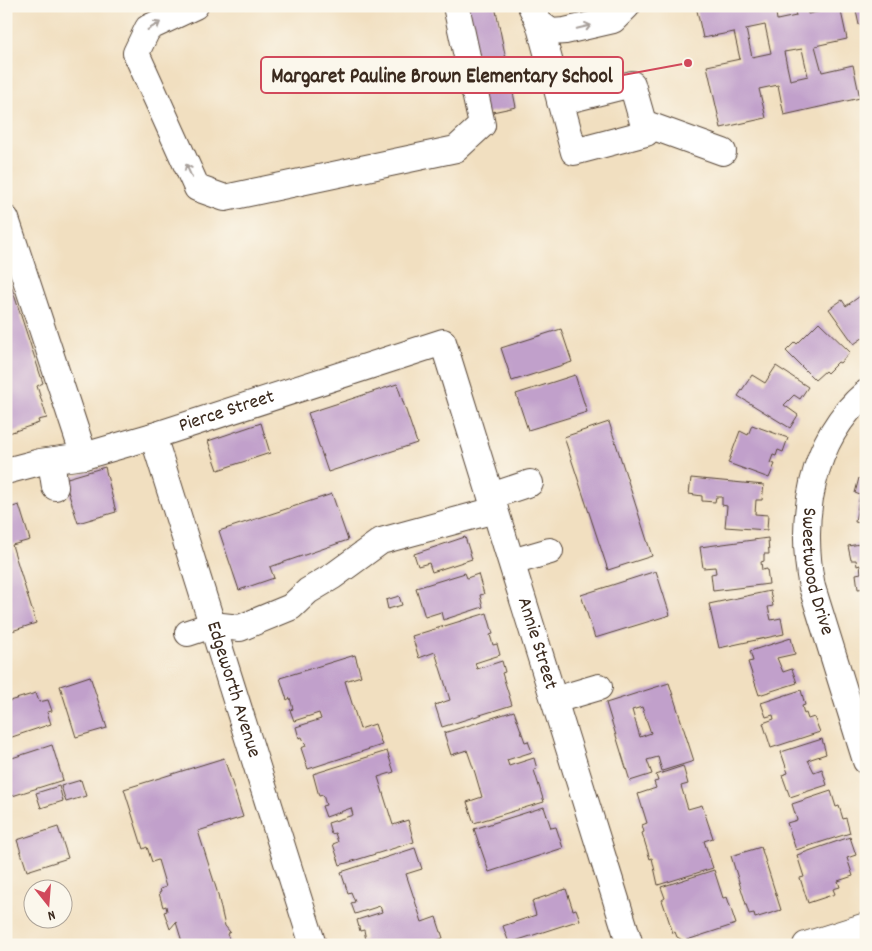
<svg xmlns="http://www.w3.org/2000/svg" width="872" height="951" font-family="Dekko,sans-serif">
<style>
.building{fill:#c1a0cb;fill-rule:evenodd}
.lines{fill:none;stroke-linecap:round;stroke-linejoin:round}
.minor-casing{stroke:#564536;stroke-width:28}
.minor{stroke:#fff;stroke-width:26}
.oneway{stroke:#a79f9a}
.labels{text-anchor:middle;dominant-baseline:central;stroke-width:4.5;stroke-linejoin:round;paint-order:stroke}
.street-label{font-size:20px;fill:#3b2a1e;stroke:#fbf7ec}
.leader{fill:none;stroke:#d1495b;stroke-width:2}
.callout-dot{fill:#d1495b;stroke:#fbf7ec;stroke-width:2}
.callout{fill:#fbf7ec;stroke:#d1495b;stroke-width:2}
.callout-label{font-size:21px;text-anchor:middle;font-weight:bold;fill:#3b2a1e}
</style>
<rect width="100%" height="100%" fill="#fbf7ec"/>
<filter id="ink" filterUnits="userSpaceOnUse"><feTurbulence type="fractalNoise" baseFrequency=".02" numOctaves="2"/><feDisplacementMap in="SourceGraphic" scale="10" xChannelSelector="R" yChannelSelector="G"/><feConvolveMatrix kernelMatrix="1 2 1 2 8 2 1 2 1" color-interpolation-filters="sRGB"/></filter>
<filter id="wash" filterUnits="userSpaceOnUse"><feTurbulence type="fractalNoise" baseFrequency=".0096" numOctaves="4" result="noise"/><feDisplacementMap in="SourceGraphic" scale="20" xChannelSelector="R" yChannelSelector="G"/><feGaussianBlur stdDeviation="1.12" result="paint"/><feColorMatrix in="noise" values="0 0 0 0 0 0 0 0 0 0 0 0 0 0 0 0 0 1.4 0 .05"/><feComposite in="paint" operator="in"/></filter>
<g filter="url(#wash)">
<rect width="100%" height="100%" fill="#f1dfc0"/>
<g id="blocks">
<g class="building">
<path d="M468 6H495L516 107 483 114Z"/>
<path d="M696 6H775L777 20 796 16 794 6H807L808 14 840 7 847 39 815 46 822 72 853 65 860 98 784 115 778 85 759 89 766 118 721 128 707 66 740 59 734 32 703 38ZM765 25 771 53 752 57 746 29ZM802 49 808 76 790 80 784 52Z"/>
<path d="M855 6H866V23L859 25Z"/>
<path d="M6 270 43 383 37 386 47 418 38 420 39 423 6 434Z"/>
<path d="M866 292V339L864 337 854 344 829 309 842 300 846 306Z"/>
<path d="M819 322 850 352 840 363 838 362 827 373 825 371 815 380 786 351 795 342 797 344Z"/>
<path d="M561 329 572 362 512 381 501 348Z"/>
<path d="M776 366 808 387 800 399 794 395 784 405 798 415 790 428 738 396 752 375 765 383Z"/>
<path d="M575 375 587 412 528 430 516 394Z"/>
<path d="M397 384 417 443 328 472 308 413Z"/>
<path d="M609 422 652 556 608 570 564 437Z"/>
<path d="M261 423 270 453 218 470 208 441Z"/>
<path d="M752 425 788 438 783 452 778 450 776 456 773 455 770 463 775 464 769 478 728 463 740 431 748 435Z"/>
<path d="M105 467 116 512 78 523 64 479Z"/>
<path d="M691 478 764 485 762 500H756L755 514 768 515 767 530 725 527 727 506 722 505V497H716L715 502 702 501V496L689 494Z"/>
<path d="M859 478 866 479V524L855 522 860 495 855 493Z"/>
<path d="M332 494 348 540 270 567 274 578 239 590 219 531Z"/>
<path d="M19 505 30 540 12 545 36 623 6 633V509Z"/>
<path d="M465 537 472 559 432 572 429 563 418 566 414 554Z"/>
<path d="M768 538 769 554H764V561L761 562 762 570 767 569 769 584 713 591 711 574 716 573 715 567 703 568 700 547Z"/>
<path d="M866 543V588L858 589 856 574 861 573 860 565 857 566 856 560H851L848 546Z"/>
<path d="M656 571 670 615 595 638 581 595Z"/>
<path d="M465 573 467 578 478 574 484 594 480 595 483 607 443 620 441 612 425 617 416 588Z"/>
<path d="M770 591 773 606 768 607 771 620 781 618 784 634 719 648 709 604Z"/>
<path d="M399 596 402 605 388 609 386 600Z"/>
<path d="M487 613 493 634 490 635 493 645 497 644 500 655 475 663 477 669 502 661 505 672 502 673 512 705 442 727 435 705 450 700 443 677 435 652 419 658 412 636Z"/>
<path d="M791 638 795 654 777 658 783 672 792 669 797 683 759 695 748 662 753 661 750 651Z"/>
<path d="M355 655 361 676 345 681 360 729 375 724 382 745 308 769 301 748 306 746 302 737 299 738 296 727 321 719 319 713 294 721 290 710 293 709 290 698 287 700 280 678Z"/>
<path d="M90 676 107 728 76 737 60 686Z"/>
<path d="M669 683 694 761 662 771 658 757 647 760 652 774 630 781 606 703ZM642 707 651 733 640 737 632 710Z"/>
<path d="M801 690 805 705 802 706 804 714 806 713 808 719 814 717 820 732 771 748 763 723 774 719 773 715 766 717 761 703Z"/>
<path d="M36 693 39 702 48 700 52 711 47 712 51 724 6 739V702Z"/>
<path d="M514 711 525 742 528 741 532 752 507 760 509 766 534 758 537 769 534 770 544 802 474 823 467 802 482 797 475 773 467 750 451 755 444 733Z"/>
<path d="M822 739 826 754 808 760 814 772 822 769 827 785 790 797 782 775 788 773 781 752Z"/>
<path d="M52 745 63 780 6 798V760Z"/>
<path d="M387 751 394 772 378 777 393 825 408 820 414 842 340 865 333 844 338 842 335 833 331 834 328 823 353 815 351 808 326 817 322 806 326 805 323 795 319 796 313 774Z"/>
<path d="M224 758 243 817 198 831 217 891 225 926 230 932 227 934 230 941 235 945H183L176 922 170 929 164 912 167 911 166 906 163 907 159 893 161 892 160 889 166 887 158 860 152 862 147 847 143 849 124 789Z"/>
<path d="M683 766 688 784 681 786 688 809 702 805 713 838 704 841 713 868 658 885 652 858 650 859 642 833 644 832 642 825 647 823 638 794 656 788 654 782 658 781 656 775Z"/>
<path d="M81 780 86 796 66 802 61 786Z"/>
<path d="M59 786 63 801 41 808 36 793Z"/>
<path d="M831 791 836 807 839 806 843 819 846 818 850 833 796 850 787 823 797 820 792 804Z"/>
<path d="M544 807 551 828 556 827 563 848 489 872 474 829Z"/>
<path d="M58 827 68 858 27 871 17 840Z"/>
<path d="M850 837 856 855 847 858 853 876 838 881 840 887 833 889 835 894 808 903 800 878 804 877 797 855Z"/>
<path d="M761 847 781 910 755 918 754 913 749 914 731 856Z"/>
<path d="M415 848 422 869 406 874 422 922 436 917 443 938 424 945H363L362 941 366 940 364 930 360 931 357 920 382 912 380 906 355 914 351 903 355 902 351 892 348 893 341 872Z"/>
<path d="M714 870 723 898 727 897 736 924 684 941 677 937 675 932 673 933 662 900 665 898 661 887Z"/>
<path d="M566 889 573 910 576 909 580 920 509 943 503 926 536 915 532 901Z"/>
</g>
</g>
</g>
<g filter="url(#ink)">
<use href="#blocks" fill-opacity="0" stroke="#564536" stroke-width="1"/>
<g class="lines">
<g class="minor-casing">
<g id="minor">
<path d="M195 6 148 28 136 53 197 188 225 198 456 149 482 125 456 6"/>
<path d="M531 6 539 23 551 32 565 31 613 20 627 6"/>
<path d="M539 23 574 152 646 133 632 84 560 102"/>
<path d="M643 123 723 152"/>
<path d="M6 219 84 456"/>
<path id="s1" d="M866 393C810 440 799 520 812 587L866 761"/>
<path id="s2" d="M153 436 313 945"/>
<path d="M51 461 55 487"/>
<path id="s3" d="M6 471 40 462 84 456 153 436 443 342 630 945"/>
<path d="M491 496 530 483"/>
<path d="M512 562 550 551"/>
<path d="M188 633 212 625 240 628 291 607 308 591 333 576 381 541 495 510"/>
<path d="M555 700 599 687"/>
<path d="M806 945 866 926"/>
</g>
</g>
<use href="#minor" class="minor"/>
</g>
<defs><path id="oneway-shaft" d="M-6 0H5M1.5-3L5.5 0L1.5 3" fill="none" stroke-width="1.6" stroke-linecap="round" stroke-linejoin="round" transform="scale(1.25)"/></defs>
<g class="oneway">
<use href="#oneway-shaft" transform="translate(154 26) rotate(-31)"/>
<use href="#oneway-shaft" transform="translate(584 27) rotate(-13)"/>
<use href="#oneway-shaft" transform="translate(189 171) rotate(-114)"/>
</g>
</g>
<g class="labels">
<g class="street-label">
<text stroke="none"><textPath href="#s3" startOffset="229">Pierce Street</textPath></text>
<text stroke="none"><textPath href="#s1" startOffset="196">Sweetwood Drive</textPath></text>
<text stroke="none"><textPath href="#s3" startOffset="772">Annie Street</textPath></text>
<text stroke="none"><textPath href="#s2" startOffset="266">Edgeworth Avenue</textPath></text>
</g>
</g>
<path class="leader" d="M688 63L623 75"/>
<circle class="callout-dot" cx="688" cy="63" r="5"/>
<rect class="callout" x="261" y="57" width="362" height="36" rx="5"/>
<g class="callout-label">
<text x="442" y="82">Margaret Pauline Brown Elementary School</text>
</g>
<rect width="872" height="951" fill="none" stroke="#fbf7ec" stroke-width="25"/>
<g transform="translate(48 904) rotate(163)"><circle r="24" fill="#fbf7ec" stroke="#aea59a"/>
<path d="M0-4L9 19L0 12L-9 19Z" fill="#d1495b"/>
<text y="-8" font-size="14" font-weight="bold" text-anchor="middle" fill="#3b2a1e">N</text>
</g>
</svg>
